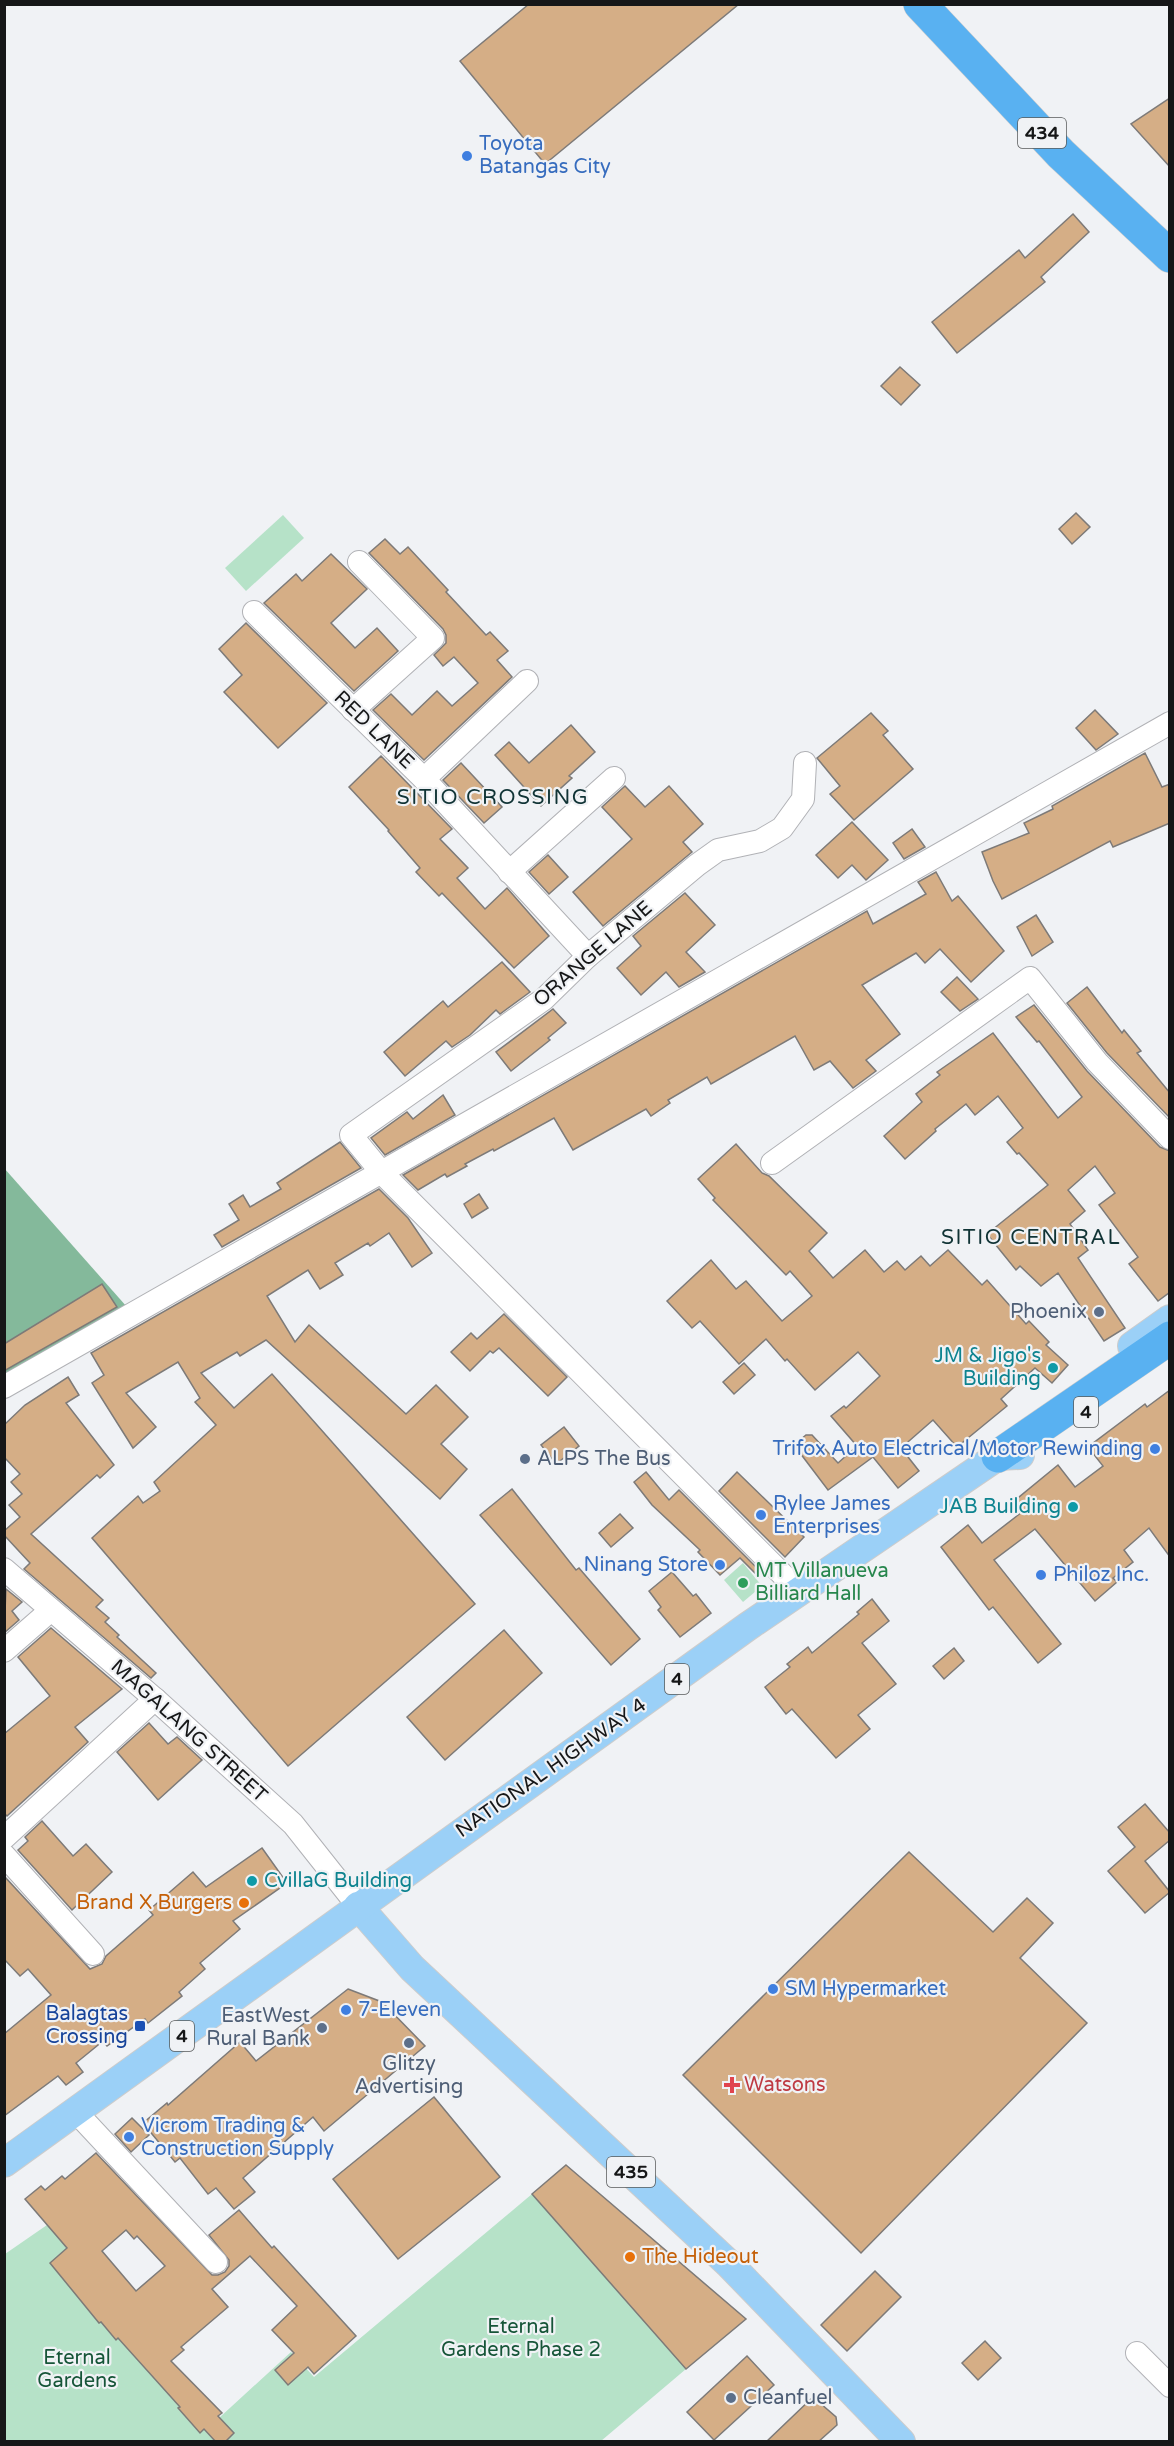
<svg xmlns="http://www.w3.org/2000/svg" width="1174" height="2446" font-family="'Varela Round',sans-serif">
<style>
.green{fill:#b6e2c8}
.forest{fill:#84b99b}
.building{fill:#d5ae86;stroke:#7d7a78;stroke-width:1.5;fill-rule:evenodd}
.lines{fill:none;stroke-linecap:round;stroke-linejoin:round}
.minor-casing{stroke:#b1b2b6;stroke-width:24}
.major-casing{stroke:#ccc;stroke-width:30}
.highway-casing{stroke:#ccc;stroke-width:34}
.minor{stroke:#fff;stroke-width:22}
.major{stroke:#9bd0f7;stroke-width:28}
.highway{stroke:#59b1f1;stroke-width:33}
.shop-dot{fill:#3f7fe0;stroke:#f0f2f5;stroke-width:2}
.service-dot{fill:#5c6f8a;stroke:#f0f2f5;stroke-width:2}
.culture-dot{fill:#0f9aa8;stroke:#f0f2f5;stroke-width:2}
.leisure-dot{fill:#2e9e5b;stroke:#f0f2f5;stroke-width:2}
.food-dot{fill:#e8710a;stroke:#f0f2f5;stroke-width:2}
.transit-dot{fill:#1a4fb4;stroke:#f0f2f5;stroke-width:2}
.health-dot{fill:#e0444e;stroke:#f0f2f5;stroke-width:2}
.labels{text-anchor:middle;dominant-baseline:central;stroke-width:4.5;stroke-linejoin:round;paint-order:stroke}
.shield{fill:#f0f2f5;stroke:#57595a;stroke-width:1.5}
.shield-label{font-size:18px;font-weight:bold;fill:#161718}
.shop-label{font-size:20px;fill:#366cbe;stroke:#f0f2f5;text-anchor:start}
.street-label{font-size:20px;fill:#161718;stroke:#f0f2f5}
.service-label{font-size:20px;fill:#4e5e75;stroke:#f0f2f5;text-anchor:end}
.culture-label{font-size:20px;fill:#0d838f;stroke:#f0f2f5;text-anchor:end}
.leisure-label{font-size:20px;fill:#27864d;stroke:#f0f2f5;text-anchor:start}
.food-label{font-size:20px;fill:#c56008;stroke:#f0f2f5;text-anchor:end}
.transit-label{font-size:20px;fill:#164399;stroke:#f0f2f5;text-anchor:end}
.health-label{font-size:20px;fill:#be3a42;stroke:#f0f2f5;text-anchor:start}
.park-label{font-size:20px;fill:#165538;stroke:#f0f2f5}
.neighbourhood-label{font-size:21px;letter-spacing:1.5px;fill:#103335;stroke:#f0f2f5}
</style>
<rect width="100%" height="100%" fill="#f0f2f5"/>
<g class="green">
<path d="M283 515 304 538 246 591 225 568Z"/>
<path d="M743 1563 762 1586 743 1602 724 1580Z"/>
<path d="M532 2194 686 2369 601 2441 5 2442V2254L47 2225 219 2418 291 2352 314 2377Z"/>
</g>
<path class="forest" d="M4 1168 127 1307 4 1376Z"/>
<g class="building">
<path d="M529 4H739L545 164 460 61Z"/>
<path d="M1170 98V167L1131 124Z"/>
<path d="M1073 214 1089 232 1041 277 1045 282 957 353 932 322 1019 250 1025 258Z"/>
<path d="M900 367 920 385 901 405 881 386Z"/>
<path d="M1076 513 1090 527 1072 544 1059 529Z"/>
<path d="M385 539 400 554 408 547 448 590 446 592 486 635 490 632 508 651 497 660 512 677 424 760 373 710 391 694 412 715 437 691 452 706 478 683 454 657 443 666 434 655 446 643V635L443 629 369 553Z"/>
<path d="M331 554 367 589 331 623 355 648 377 628 398 651 354 691 264 603 296 574 302 581Z"/>
<path d="M246 623 327 703 278 748 224 692 242 675 219 649Z"/>
<path d="M1095 710 1118 734 1096 750 1076 728Z"/>
<path d="M871 713 888 731 883 735 913 769 854 820 830 794 840 786 817 758Z"/>
<path d="M571 725 595 752 569 776 572 778 541 806 495 755 509 742 529 763Z"/>
<path d="M1145 753 1162 787 1170 784V823L1113 847 1110 841 1002 899 993 881 982 852 1029 833 1024 823 1053 809 1052 806Z"/>
<path d="M381 756 452 829 440 839 468 868 457 878 485 909 507 888 549 936 514 968 442 893 439 896 416 872 420 868 388 831 389 830 349 787Z"/>
<path d="M461 763 502 807 484 823 443 780Z"/>
<path d="M625 786 645 807 669 786 703 824 683 842 692 852 603 926 573 892 632 839 602 807Z"/>
<path d="M852 822 888 860 866 880 852 865 838 878 816 855Z"/>
<path d="M912 829 925 847 904 859 893 843Z"/>
<path d="M548 855 568 877 549 894 529 872Z"/>
<path d="M936 872 952 901 958 896 1004 951 971 982 940 949 925 963 916 953 862 985 900 1034 866 1060 876 1071 853 1088 830 1061 814 1070 795 1036 711 1084 707 1077 668 1100 670 1103 651 1116 646 1109 573 1150 554 1118 494 1151 493 1149 465 1164 467 1166 447 1177 445 1174 418 1190 403 1175 867 911 873 924 926 894 918 882Z"/>
<path d="M685 893 715 925 686 952 705 972 679 987 666 972 641 995 617 968 641 946 633 936Z"/>
<path d="M1036 915 1053 942 1032 956 1017 927Z"/>
<path d="M502 962 530 992 500 1014 496 1010 470 1035 452 1047 446 1041 405 1076 384 1052 443 1001 448 1007Z"/>
<path d="M957 977 978 999 960 1011 941 992Z"/>
<path d="M1087 987 1122 1033 1124 1030 1141 1051 1137 1053 1170 1093V1118L1107 1053 1067 1003Z"/>
<path d="M1034 1005 1087 1071 1160 1147 1170 1151V1292L1158 1301 1129 1264 1138 1257 1099 1205 1115 1193 1095 1166 1068 1190 1085 1211 1070 1224 1088 1250 1078 1258 1125 1328 1104 1341 1058 1273 1041 1286 1020 1266 1016 1270 987 1234 1048 1185 1019 1153 1017 1154 1007 1142 1023 1128 998 1096 975 1115 966 1104 935 1129 936 1131 905 1159 884 1136 922 1102 916 1094 940 1075 937 1072 993 1033 1058 1118 1082 1097 1039 1041 1037 1042 1016 1017Z"/>
<path d="M553 1009 566 1023 548 1038 550 1040 511 1071 496 1052Z"/>
<path d="M443 1095 455 1115 385 1155 371 1138 407 1112 413 1119Z"/>
<path d="M340 1142 361 1168 222 1247 214 1235 239 1220 229 1204 243 1195 250 1207 281 1189 277 1183Z"/>
<path d="M736 1144 762 1173 769 1176 827 1233 809 1251 833 1278 865 1250 884 1272 897 1261 905 1270 921 1256 930 1266 948 1250 982 1285 987 1280 1026 1324 1029 1321 1049 1342 1046 1345 1068 1365 1052 1383 1035 1368 1001 1399 1007 1406 957 1447 933 1420 901 1448 919 1471 898 1488 873 1457 828 1490 794 1445 806 1435H812L838 1463 857 1446 831 1416 844 1406 846 1408 880 1376 858 1352 815 1390 787 1359 785 1361 766 1339 739 1364 700 1321 692 1328 667 1301 711 1260 736 1289 746 1281 782 1321 812 1296 790 1271 786 1275 713 1200 715 1198 698 1179Z"/>
<path d="M379 1189 408 1218 432 1253 412 1267 389 1233 370 1246 368 1243 335 1263 343 1275 320 1289 308 1270 267 1296 295 1342 309 1325 406 1414 436 1385 468 1417 441 1444 467 1469 440 1499 266 1340 240 1356 237 1352 201 1373 234 1408 272 1374 475 1604 288 1766 92 1538 138 1496 143 1503 160 1491 154 1482 216 1425 195 1402 200 1398 178 1362 126 1393 156 1427 133 1448 92 1383 104 1375 91 1353Z"/>
<path d="M479 1194 488 1208 472 1218 464 1204Z"/>
<path d="M102 1284 117 1307 4 1371V1344Z"/>
<path d="M504 1314 567 1377 548 1396 499 1348 493 1353 490 1351 470 1371 451 1352 471 1333 477 1339Z"/>
<path d="M744 1363 755 1375 734 1394 723 1382Z"/>
<path d="M68 1377 79 1395 66 1403 114 1465 100 1478 97 1475 31 1534 103 1600 96 1607 109 1618 105 1622 119 1635 117 1637 156 1673 151 1678 24 1569 30 1563 4 1535V1531L20 1517 9 1505 22 1494 11 1482 20 1474 4 1457V1425L25 1405Z"/>
<path d="M1170 1390V1557L1149 1528 1124 1550 1133 1562 1113 1578 1117 1582 1095 1601 1035 1529 994 1560 1061 1644 1038 1663 993 1607 989 1610 941 1547 968 1525 982 1543 1022 1512 1013 1502 1058 1465 1075 1487 1103 1466 1088 1447 1145 1404 1147 1407Z"/>
<path d="M564 1427 579 1446 556 1464 541 1445Z"/>
<path d="M646 1472 669 1500 679 1490 762 1573 759 1577 740 1558 720 1575 698 1552 700 1550 652 1505 634 1482Z"/>
<path d="M737 1472 804 1537 785 1557 719 1491Z"/>
<path d="M512 1489 576 1570 579 1568 640 1639 611 1665 480 1515Z"/>
<path d="M620 1514 633 1528 611 1547 599 1533Z"/>
<path d="M672 1572 693 1596 696 1594 711 1613 680 1637 658 1610 661 1607 649 1591Z"/>
<path d="M6 1589 22 1602 12 1611 19 1620 4 1633Z"/>
<path d="M872 1599 889 1621 862 1643 896 1684 858 1715 870 1729 836 1758 792 1709 786 1714 765 1687 790 1667 787 1664 808 1647 812 1653 859 1614 857 1612Z"/>
<path d="M51 1628 122 1689 75 1727 88 1742 7 1816 4 1813V1734L50 1696 18 1657Z"/>
<path d="M504 1630 542 1673 445 1760 407 1717Z"/>
<path d="M954 1648 964 1661 944 1679 933 1666Z"/>
<path d="M149 1723 168 1744 177 1737 202 1760 158 1800 117 1752Z"/>
<path d="M1145 1804 1170 1833V1840L1145 1861 1170 1892 1145 1913 1108 1871 1135 1847 1118 1827Z"/>
<path d="M42 1821 73 1856 86 1844 112 1872 72 1910 18 1850 28 1841 25 1837Z"/>
<path d="M262 1848 287 1883 233 1921 240 1929 200 1963 205 1969 179 1992 182 1996 148 2023 145 2019 107 2046 103 2041 76 2063 83 2072 66 2085 58 2076 4 2116V2034L51 1995 28 1969 20 1976 4 1959V1876L90 1969 102 1964 106 1956 153 1915 149 1910 193 1872 206 1887Z"/>
<path d="M909 1852 993 1932 1027 1898 1053 1923 1020 1958 1087 2023 861 2253 683 2075Z"/>
<path d="M348 1989 382 2002 425 2046 324 2131 313 2117 243 2178 255 2192 234 2209 216 2188 208 2194 180 2158 175 2162 143 2123 167 2103 168 2105 240 2042 256 2061Z"/>
<path d="M434 2097 500 2177 398 2259 333 2179Z"/>
<path d="M132 2118 149 2135 131 2152 115 2134Z"/>
<path d="M96 2153 212 2275H218L225 2272 229 2266V2260L209 2235 239 2210 272 2248 274 2246 356 2336 314 2374 308 2367 288 2385 275 2370 294 2353 272 2330 297 2306 250 2256 212 2289 228 2307 181 2347 184 2350 171 2361 222 2413 218 2416 234 2433 225 2442H216L204 2429 200 2433 178 2408 180 2407 118 2338 116 2340 101 2322 99 2323 50 2263 67 2248 25 2199 41 2186 45 2190 62 2176 65 2179ZM126 2230 134 2239 137 2236 165 2266 136 2291 102 2251Z"/>
<path d="M566 2165 746 2319 686 2369 532 2194Z"/>
<path d="M875 2271 901 2297 847 2351 821 2325Z"/>
<path d="M985 2341 1001 2358 978 2380 962 2363Z"/>
<path d="M747 2356 774 2385 714 2440 687 2412Z"/>
<path d="M813 2397 836 2417 837 2425 818 2442H766Z"/>
</g>
<g class="lines">
<g class="minor-casing">
<g id="minor">
<path d="M254 612 424 779 588 956"/>
<path d="M353 710 433 638 359 562"/>
<path d="M424 779 527 681"/>
<path d="M509 872 614 778"/>
<path d="M772 1163 1030 978 1097 1062 1170 1138"/>
<path d="M4 1387 1170 723"/>
<path d="M4 1569 155 1699 293 1824 358 1906"/>
<path d="M799 1591 382 1173 351 1135 544 999 588 956 697 865 718 850 760 841 782 828 803 799 805 763"/>
<path d="M4 1651 51 1610"/>
<path d="M4 1838 155 1699"/>
<path d="M4 1855 93 1954"/>
<path d="M76 2112 216 2262"/>
<path d="M1137 2353 1170 2386"/>
</g>
</g>
<g class="major-casing">
<g id="major">
<path d="M1132 1346 1170 1319"/>
<path d="M358 1906 412 1968 729 2264 901 2442"/>
<path d="M4 2163 747 1627 998 1456 1020 1455"/>
</g>
</g>
<g class="highway-casing">
<g id="highway">
<path d="M920 4 1061 154 1170 256"/>
<path d="M998 1456 1170 1338"/>
</g>
</g>
<use href="#minor" class="minor"/>
<use href="#major" class="major"/>
<use href="#highway" class="highway"/>
</g>
<g class="shop-dot">
<circle cx="467" cy="156" r="6"/>
<circle cx="1155" cy="1449" r="6"/>
<circle cx="761" cy="1515" r="6"/>
<circle cx="720" cy="1565" r="6"/>
<circle cx="1041" cy="1575" r="6"/>
<circle cx="773" cy="1989" r="6"/>
<circle cx="346" cy="2010" r="6"/>
<circle cx="129" cy="2137" r="6"/>
</g>
<g class="service-dot">
<circle cx="1099" cy="1312" r="6"/>
<circle cx="525" cy="1459" r="6"/>
<circle cx="322" cy="2028" r="6"/>
<circle cx="409" cy="2043" r="6"/>
<circle cx="731" cy="2398" r="6"/>
</g>
<g class="culture-dot">
<circle cx="1053" cy="1368" r="6"/>
<circle cx="1073" cy="1507" r="6"/>
<circle cx="252" cy="1881" r="6"/>
</g>
<circle class="leisure-dot" cx="743" cy="1583" r="6"/>
<g class="food-dot">
<circle cx="244" cy="1903" r="6"/>
<circle cx="630" cy="2257" r="6"/>
</g>
<rect class="transit-dot" x="134" y="2020" width="12" height="12" rx="3"/>
<path class="health-dot" d="M729 2076h6v6h6v6h-6v6h-6v-6h-6v-6h6z"/>
<g class="labels">
<g class="shield">
<rect x="1018" y="118" width="48" height="30" rx="4.5"/>
<rect x="1074" y="1397" width="24" height="30" rx="4.5"/>
<rect x="665" y="1664" width="24" height="30" rx="4.5"/>
<rect x="170" y="2021" width="24" height="30" rx="4.5"/>
<rect x="607" y="2157" width="48" height="30" rx="4.5"/>
</g>
<g class="shield-label">
<text x="1042" y="133">434</text>
<text x="1086" y="1412">4</text>
<text x="677" y="1679">4</text>
<text x="182" y="2036">4</text>
<text x="631" y="2172">435</text>
</g>
<g class="shop-label">
<text x="479" y="144">Toyota<tspan x="479" dy="23">Batangas City</tspan></text>
<text x="1143" y="1449" text-anchor="end">Trifox Auto Electrical/Motor Rewinding</text>
<text x="773" y="1504">Rylee James<tspan x="773" dy="23">Enterprises</tspan></text>
<text x="708" y="1565" text-anchor="end">Ninang Store</text>
<text x="1053" y="1575">Philoz Inc.</text>
<text x="785" y="1989">SM Hypermarket</text>
<text x="358" y="2010">7-Eleven</text>
<text x="141" y="2126">Vicrom Trading &amp;<tspan x="141" dy="23">Construction Supply</tspan></text>
</g>
<g class="street-label">
<text transform="translate(374 730) rotate(44)">RED LANE</text>
<text transform="translate(593 954) rotate(-41)">ORANGE LANE</text>
<text transform="translate(189 1731) rotate(42)">MAGALANG STREET</text>
<text transform="translate(551 1768) rotate(-35)">NATIONAL HIGHWAY 4</text>
</g>
<g class="service-label">
<text x="1087" y="1312">Phoenix</text>
<text x="537" y="1459" text-anchor="start">ALPS The Bus</text>
<text x="310" y="2016">EastWest<tspan x="310" dy="23">Rural Bank</tspan></text>
<text x="409" y="2064" text-anchor="middle">Glitzy<tspan x="409" dy="23">Advertising</tspan></text>
<text x="743" y="2398" text-anchor="start">Cleanfuel</text>
</g>
<g class="culture-label">
<text x="1041" y="1356">JM &amp; Jigo's<tspan x="1041" dy="23">Building</tspan></text>
<text x="1061" y="1507">JAB Building</text>
<text x="264" y="1881" text-anchor="start">CvillaG Building</text>
</g>
<g class="leisure-label">
<text x="755" y="1571">MT Villanueva<tspan x="755" dy="23">Billiard Hall</tspan></text>
</g>
<g class="food-label">
<text x="232" y="1903">Brand X Burgers</text>
<text x="642" y="2257" text-anchor="start">The Hideout</text>
</g>
<g class="transit-label">
<text x="128" y="2014">Balagtas<tspan x="128" dy="23">Crossing</tspan></text>
</g>
<g class="health-label">
<text x="744" y="2085">Watsons</text>
</g>
<g class="park-label">
<text x="521" y="2327">Eternal<tspan x="521" dy="23">Gardens Phase 2</tspan></text>
<text x="77" y="2358">Eternal<tspan x="77" dy="23">Gardens</tspan></text>
</g>
<g class="neighbourhood-label">
<text x="493" y="797">SITIO CROSSING</text>
<text x="1031" y="1237">SITIO CENTRAL</text>
</g>
</g>
<rect width="1174" height="2446" fill="none" stroke="#161718" stroke-width="12"/>
</svg>
